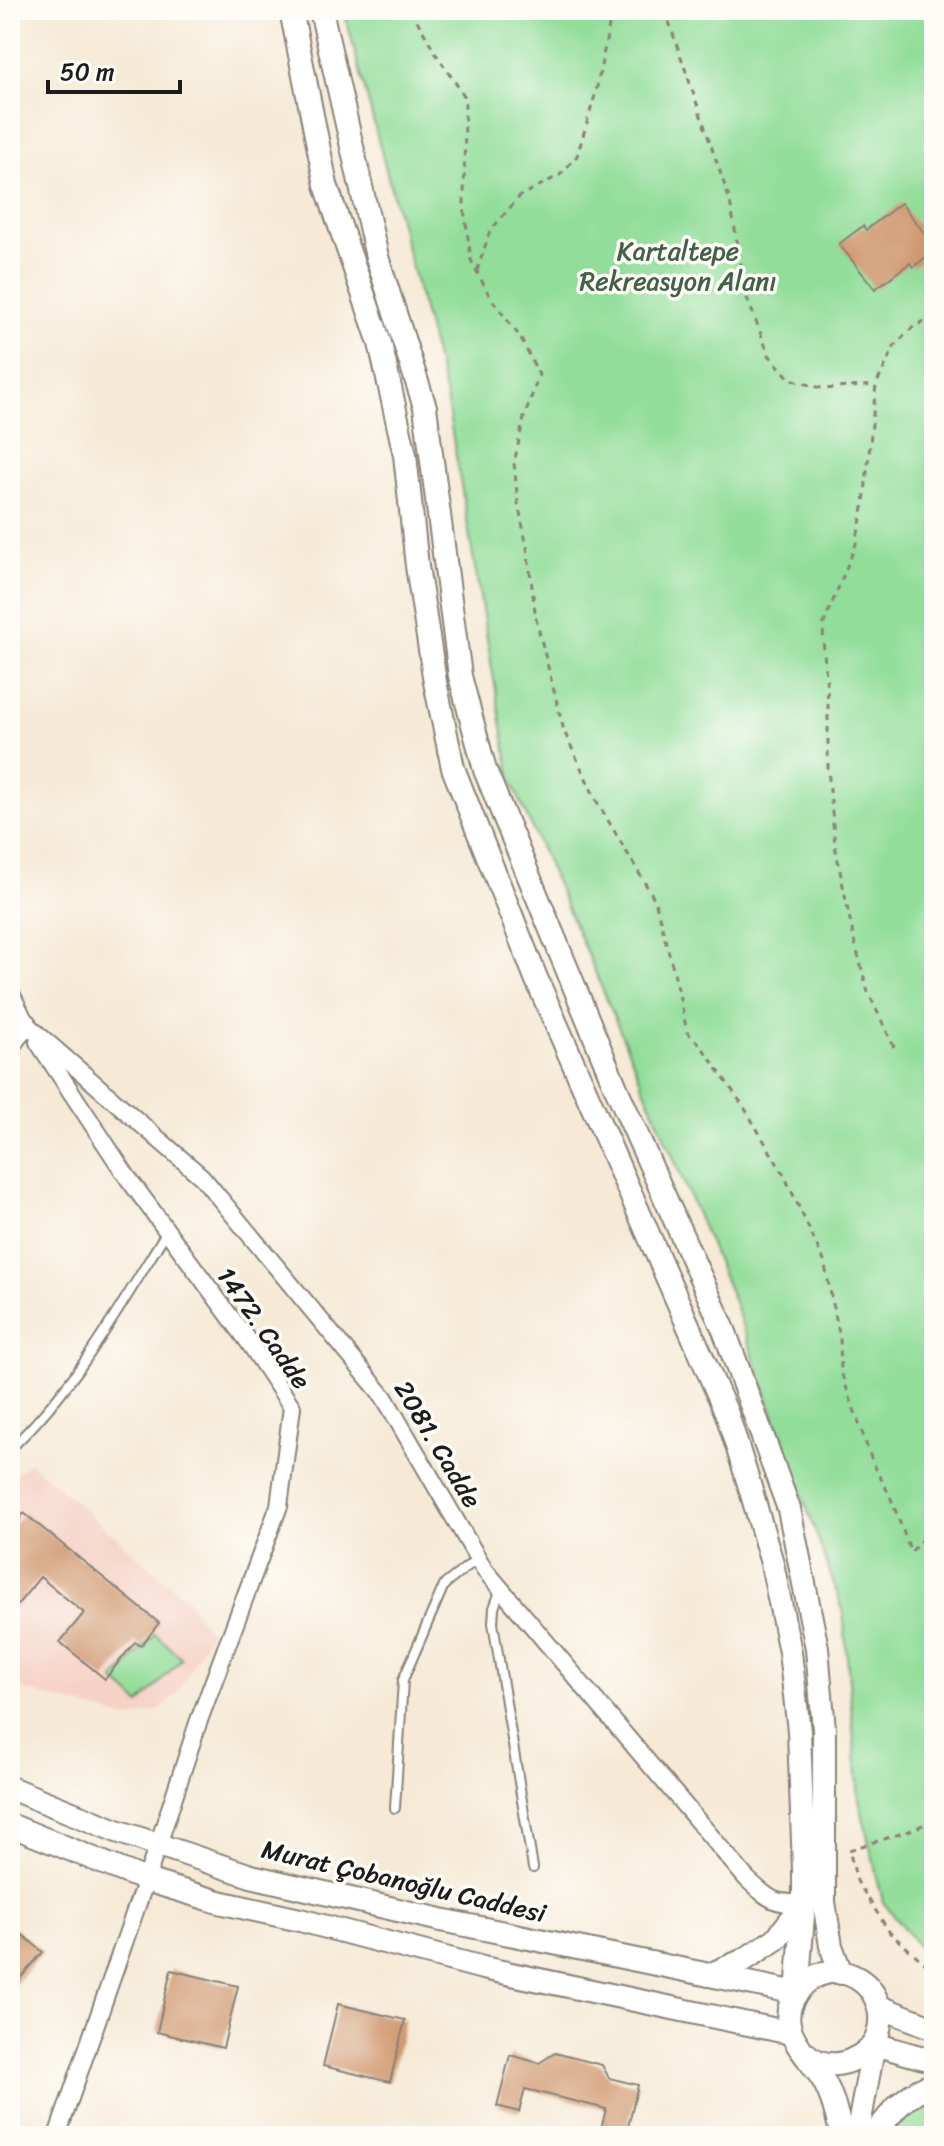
<svg xmlns="http://www.w3.org/2000/svg" width="944" height="2146" font-family="Sriracha,sans-serif">
<style>
.built{fill:#f6d1c5}
.green{fill:#91dd99;stroke:#567c5a;stroke-width:2}
.building{fill:#d0986f}
.lines{fill:none;stroke-linecap:round;stroke-linejoin:round}
.service-casing{stroke:#898278;stroke-width:12}
.minor-casing{stroke:#898278;stroke-width:20}
.tertiary-casing{stroke:#898278;stroke-width:24}
.secondary-casing{stroke:#898278;stroke-width:26}
.path{stroke:#898278;stroke-width:3;stroke-dasharray:6 6;stroke-linecap:butt}
.service{stroke:#fff;stroke-width:8}
.minor{stroke:#fff;stroke-width:16}
.tertiary{stroke:#fff;stroke-width:20}
.secondary{stroke:#fff;stroke-width:22}
.labels{text-anchor:middle;dominant-baseline:central;stroke-width:7;stroke-linejoin:round;paint-order:stroke}
.park-label{font-size:26px;fill:#456048;stroke:#fdfcf7}
.street-label{font-size:26px;fill:#1c1c1c;stroke:#fdfcf7}
</style>
<rect width="100%" height="100%" fill="#fdfcf7"/>
<filter id="ink" filterUnits="userSpaceOnUse"><feTurbulence type="fractalNoise" baseFrequency=".0125" numOctaves="2"/><feDisplacementMap in="SourceGraphic" scale="16" xChannelSelector="R" yChannelSelector="G"/><feConvolveMatrix kernelMatrix="1 2 1 2 8 2 1 2 1" color-interpolation-filters="sRGB"/></filter>
<filter id="wash" filterUnits="userSpaceOnUse"><feTurbulence type="fractalNoise" baseFrequency=".006" numOctaves="4" result="noise"/><feDisplacementMap in="SourceGraphic" scale="32" xChannelSelector="R" yChannelSelector="G"/><feGaussianBlur stdDeviation="1.8" result="paint"/><feColorMatrix in="noise" values="0 0 0 0 0 0 0 0 0 0 0 0 0 0 0 0 0 1.4 0 .05"/><feComposite in="paint" operator="in"/></filter>
<g filter="url(#wash)">
<rect width="100%" height="100%" fill="#f6e9d5"/>
<path class="built" d="M29 1462 186 1598 210 1633 177 1693 159 1710 129 1719 10 1686V1481Z"/>
<g class="green">
<path d="M344 10H934V1960L926 1956 883 1902 859 1800 843 1610 734 1302 596 974 511 780 446 397Z"/>
<path d="M155 1634 182 1658 140 1704 114 1680Z"/>
<path d="M934 2097V2136H884L908 2108Z"/>
</g>
<g id="blocks">
<g class="building">
<path d="M901 203 934 246V251L913 267 910 263 875 289 839 244 863 226 866 230Z"/>
<path d="M24 1513 159 1623 141 1646 135 1642 105 1679 60 1642 84 1613 40 1577 10 1614V1530Z"/>
<path d="M10 1924 43 1952 10 1990Z"/>
<path d="M171 1970 238 1986 223 2048 157 2032Z"/>
<path d="M338 2004 405 2020 390 2082 323 2066Z"/>
<path d="M555 2053 602 2065 609 2078 638 2085 626 2135 601 2129 606 2109 525 2089 519 2112 497 2106 510 2055 539 2063Z"/>
</g>
</g>
</g>
<g filter="url(#ink)">
<use href="#blocks" fill-opacity="0" stroke="#898278" stroke-width="2"/>
<g class="lines">
<g class="service-casing">
<g id="service">
<path d="M10 1449C76 1387 120 1307 167 1231"/>
<path d="M501 1589 494 1608 493 1623 533 1868"/>
<path d="M395 1808 403 1680 444 1585 478 1558"/>
</g>
</g>
<g class="minor-casing">
<g id="minor">
<path d="M10 991 26 1024 202 1177 384 1397 484 1569 747 1879C773 1903 775 1904 810 1903"/>
<path d="M38 1042 128 1178 248 1341 292 1407 279 1506 198 1723 158 1845 57 2136"/>
</g>
</g>
<g class="tertiary-casing">
<path id="tertiary" d="M10 1045 26 1024"/>
</g>
<g class="secondary-casing">
<g id="secondary">
<path d="M291 10 326 185 380 343 405 455 417 566 435 682 453 768 536 978 727 1414 749 1484 772 1563 790 1652 799 1731 804 1870V1903L797 1993"/>
<path d="M321 10 377 257 425 407 460 676 485 770 616 1088 724 1330 789 1509 817 1648 824 1730V1902L831 1946 841 1973"/>
<path d="M10 1788 117 1831 251 1876 441 1920 797 1993"/>
<path d="M10 1825 146 1880 219 1902 300 1920 483 1968 791 2033"/>
<path d="M709 1975 744 1960 776 1939 804 1903"/>
<path d="M880 2007 934 2028"/>
<path d="M874 2044 934 2061"/>
<path d="M805 2053C827 2073 855 2064 874 2044"/>
<path d="M842 2136C837 2116 833 2096 822 2078 804 2050 772 2026 798 1991 832 1946 901 1987 874 2044L857 2136"/>
<path d="M873 2136C889 2116 907 2090 934 2085"/>
</g>
</g>
<g class="path">
<path d="M411 10 436 54 465 97 464 208 471 260 490 297 520 337 539 375 524 418 514 463 518 503 527 547 536 619 564 731 596 800 655 900 676 980 687 1032 702 1047 744 1107 784 1175 824 1261 840 1338 841 1372 872 1461 890 1496 911 1552 934 1525"/>
<path d="M665 10 730 201 747 298 769 355 790 379 824 389 875 385"/>
<path d="M477 271 490 231 520 196 560 175 577 156 596 92 612 10"/>
<path d="M934 311 928 319 934 332"/>
<path d="M894 1047 868 992 854 940 835 846 828 768V702L823 639 824 623 856 544 864 503 876 385 895 345 912 328 928 319"/>
<path d="M934 1820 909 1831 849 1850 857 1881 890 1933 934 1971"/>
</g>
<use href="#service" class="service"/>
<use href="#minor" class="minor"/>
<use href="#tertiary" class="tertiary"/>
<use href="#secondary" class="secondary"/>
</g>
</g>
<g class="labels">
<g class="park-label">
<text x="678" y="251">Kartaltepe<tspan x="678" dy="30">Rekreasyon Alanı</tspan></text>
</g>
<g class="street-label">
<text transform="translate(264 1328) rotate(55)">1472. Cadde</text>
<text transform="translate(438 1444) rotate(59)">2081. Cadde</text>
<text transform="translate(404 1881) rotate(13)">Murat Çobanoğlu Caddesi</text>
</g>
</g>
<rect width="944" height="2146" fill="none" stroke="#fdfcf7" stroke-width="40"/>
<path d="M48 80v12h132v-12" fill="none" stroke="#1c1c1c" stroke-width="4"/>
<text x="60" y="80" font-size="24" fill="#1c1c1c" stroke="#fdfcf7" stroke-width="6" paint-order="stroke">50 m</text>
</svg>
